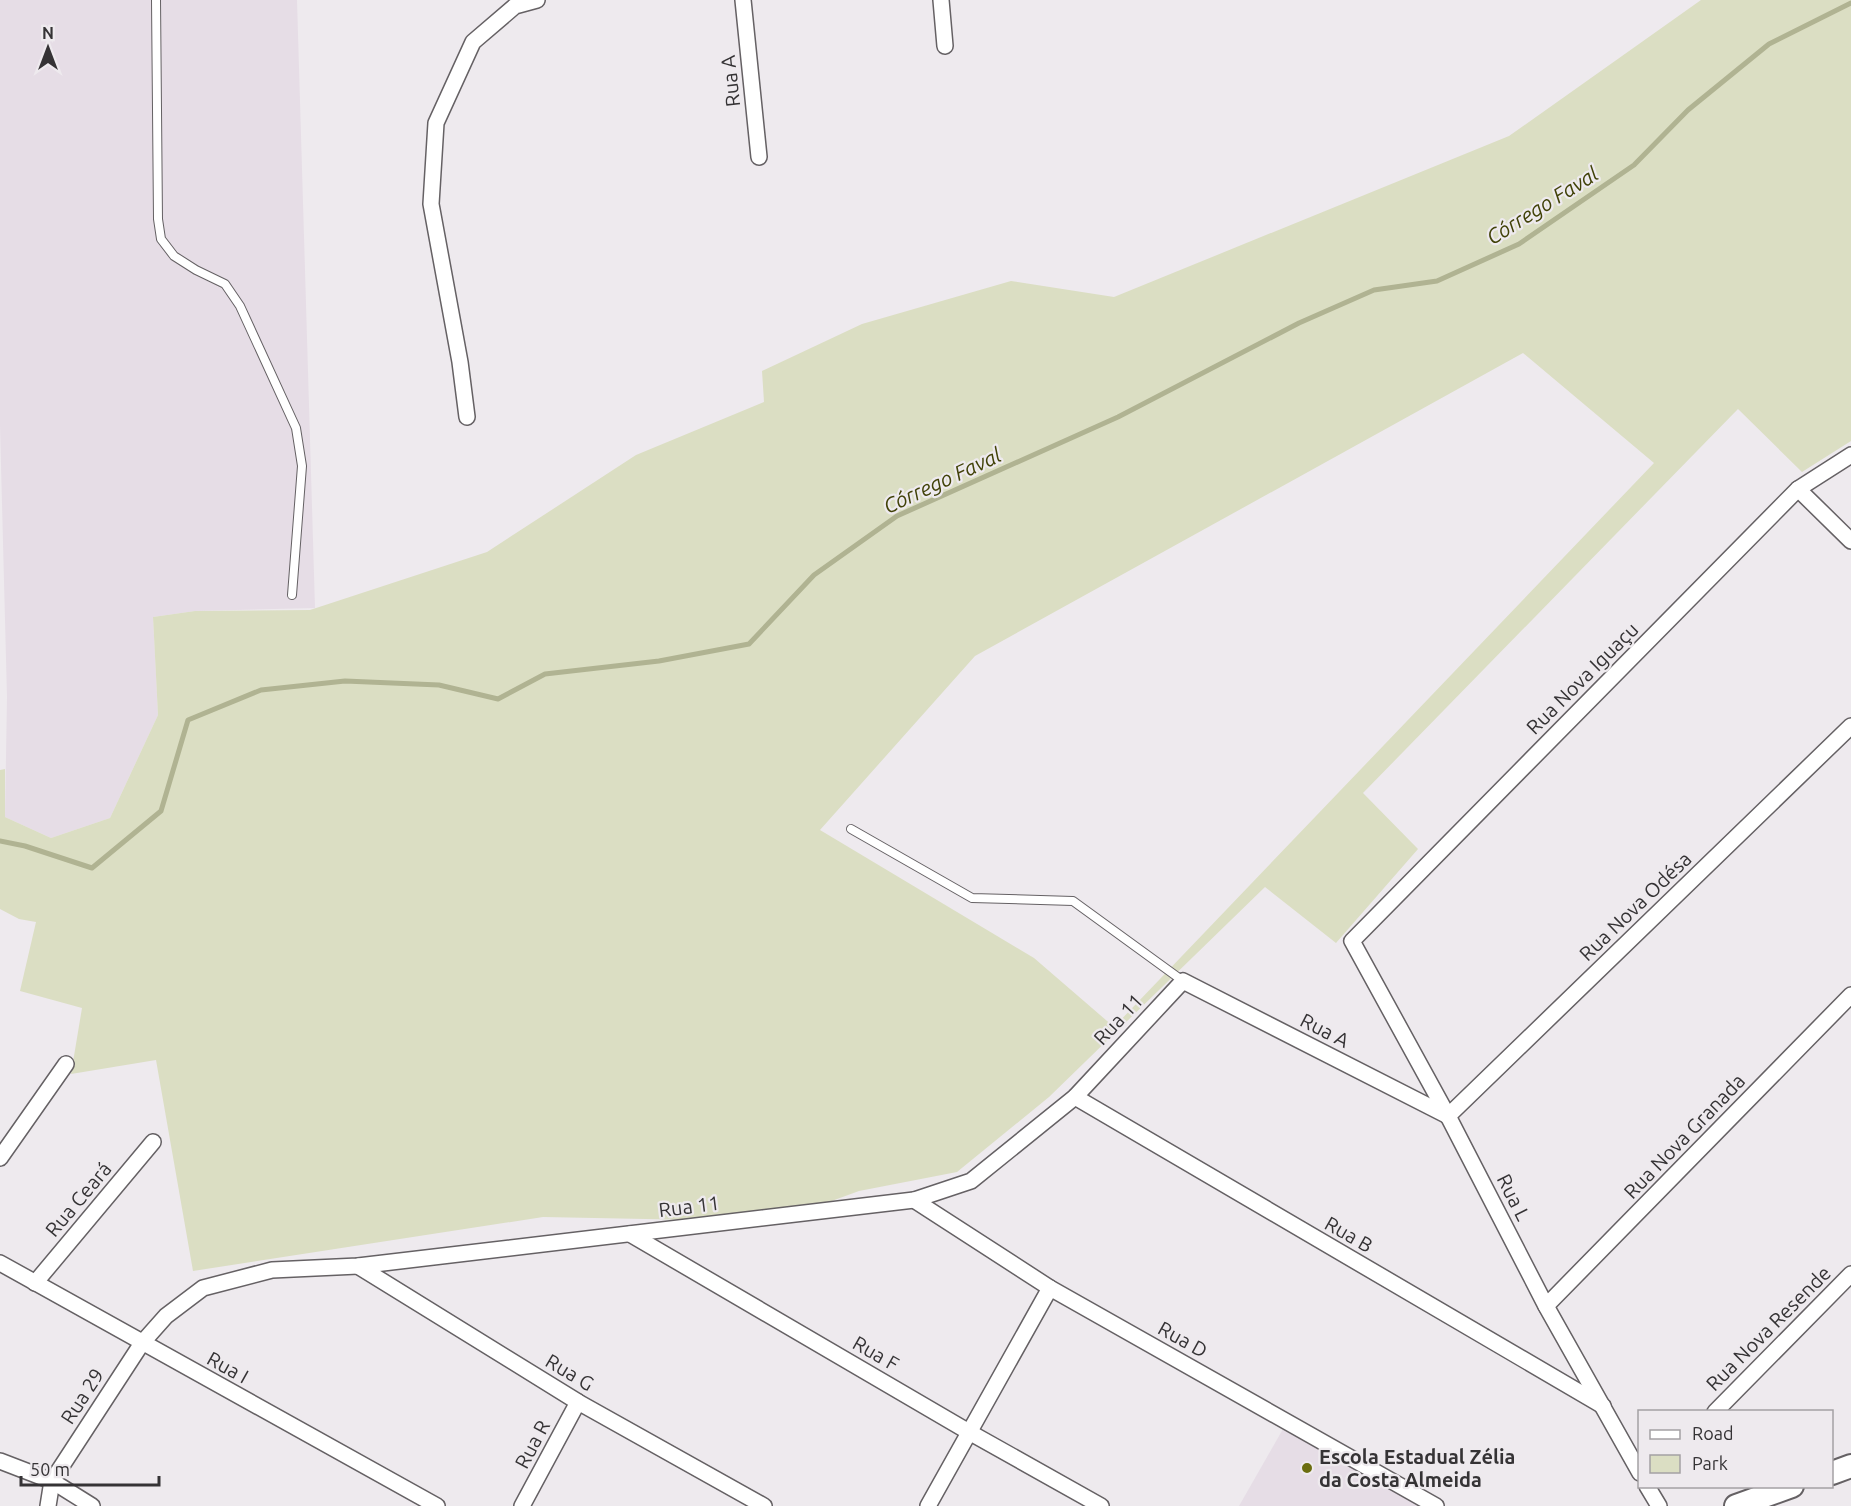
<svg xmlns="http://www.w3.org/2000/svg" width="1851" height="1506" font-family="Ubuntu,sans-serif">
<style>
.built{fill:#e6dde6}
.green{fill:#dbdec3;fill-rule:evenodd}
.lines{fill:none;stroke-linecap:round;stroke-linejoin:round}
.stream{stroke:#b0b392;stroke-width:5}
.lane-casing{stroke:#656164;stroke-width:10}
.street-casing{stroke:#656164;stroke-width:18}
.secondary-casing{stroke:#656164;stroke-width:26}
.lane{stroke:#fff;stroke-width:8}
.street{stroke:#fff;stroke-width:15}
.secondary{stroke:#fff;stroke-width:22}
.poi-dot{fill:#6b6d0f;stroke:#eeeaee;stroke-width:2}
.labels{text-anchor:middle;dominant-baseline:central;stroke-width:4.5;stroke-linejoin:round;paint-order:stroke}
.street-label{font-size:20px;fill:#353335;stroke:#eeeaee}
.poi-label{font-size:20px;font-weight:bold;fill:#353335;stroke:#eeeaee;text-anchor:start}
.water-label{font-size:21px;font-style:italic;fill:#414208;stroke:#eeeaee}
</style>
<rect width="100%" height="100%" fill="#eeeaee"/>
<g class="built">
<path d="M0 0H297L315 608 195 611 153 617 158 715 110 818 51 838 5 817 7 697 0 426Z"/>
<path d="M1283 1429 1423 1506H1239Z"/>
</g>
<path class="green" d="M1701 0H1851V441L1802 472 1738 409 1363 793 1418 849 1336 943 1265 887 1049 1097 957 1172 859 1191 829 1202 697 1220 543 1217 193 1271 156 1060 71 1074 82 1008 20 991 36 922 19 919 0 909V770L5 769V817L51 838 110 818 158 715 153 617 195 611 310 610 487 552 636 455 764 402 762 371 862 324 1011 281 1114 297 1509 136ZM1523 353 1654 463 1114 1027 1034 958 820 830 975 656Z"/>
<g class="lines">
<path class="stream" d="M0 841 25 846 92 868 161 811 188 720 261 690 345 681 439 685 498 699 545 674 659 661 749 644 814 575 897 516 1118 417 1299 323 1374 290 1437 281 1519 244 1634 165 1688 110 1769 44 1851 3"/>
<g class="lane-casing">
<g id="lane">
<path d="M156 0 158 219 161 239 174 256 196 270 225 284 240 306 296 428 302 466 292 595"/>
<path d="M851 829 972 898 1073 901 1183 981"/>
</g>
</g>
<g class="street-casing">
<g id="street">
<path d="M743 0 759 157"/>
<path d="M941 0 945 46"/>
<path d="M467 417 460 362 431 204 436 123 473 42 515 6 537 0"/>
<path d="M1798 489 1851 541"/>
<path d="M1075 1097 1603 1406"/>
<path d="M1448 1116 1851 726"/>
<path d="M0 1158 66 1064"/>
<path d="M914 1200 1050 1288 1436 1506"/>
<path d="M630 1234 969 1432 1101 1506"/>
<path d="M0 1263 437 1506"/>
<path d="M358 1266 578 1402 764 1506"/>
<path d="M35 1283 153 1142"/>
<path d="M1546 1306 1851 995"/>
<path d="M1715 1412 1851 1274"/>
<path d="M0 1461 52 1481 92 1506"/>
<path d="M1640 1473 1546 1306 1448 1116 1352 941 1798 489 1851 455"/>
<path d="M1647 1486 1659 1506"/>
<path d="M48 1506 52 1481 142 1343 166 1316 203 1288 272 1270 358 1266 914 1200 971 1181 1075 1097 1183 981 1448 1116"/>
<path d="M522 1506 578 1402"/>
<path d="M928 1506 1050 1288"/>
</g>
</g>
<g class="secondary-casing">
<g id="secondary">
<path d="M1832 1473 1851 1466"/>
<path d="M1736 1506 1792 1486"/>
</g>
</g>
<use href="#lane" class="lane"/>
<use href="#street" class="street"/>
<use href="#secondary" class="secondary"/>
</g>
<circle class="poi-dot" cx="1307" cy="1468" r="6"/>
<g class="labels">
<g class="street-label">
<text transform="translate(730 81) rotate(-96)">Rua A</text>
<text transform="translate(1582 678) rotate(-45)">Rua Nova Iguaçu</text>
<text transform="translate(1635 906) rotate(-44)">Rua Nova Odésa</text>
<text transform="translate(1118 1019) rotate(-47)">Rua 11</text>
<text transform="translate(1325 1030) rotate(27)">Rua A</text>
<text transform="translate(1684 1136) rotate(-46)">Rua Nova Granada</text>
<text transform="translate(1514 1197) rotate(63)">Rua L</text>
<text transform="translate(78 1199) rotate(-50)">Rua Ceará</text>
<text transform="translate(689 1206) rotate(-7)">Rua 11</text>
<text transform="translate(1349 1234) rotate(30)">Rua B</text>
<text transform="translate(1768 1328) rotate(-45)">Rua Nova Resende</text>
<text transform="translate(1183 1339) rotate(29)">Rua D</text>
<text transform="translate(876 1353) rotate(30)">Rua F</text>
<text transform="translate(228 1367) rotate(29)">Rua I</text>
<text transform="translate(570 1372) rotate(31)">Rua G</text>
<text transform="translate(82 1396) rotate(-57)">Rua 29</text>
<text transform="translate(532 1444) rotate(-62)">Rua R</text>
</g>
<g class="poi-label">
<text x="1319" y="1456">Escola Estadual Zélia<tspan x="1319" dy="23">da Costa Almeida</tspan></text>
</g>
<g class="water-label">
<text transform="translate(1542 205) rotate(-32)">Córrego Faval</text>
<text transform="translate(942 480) rotate(-25)">Córrego Faval</text>
</g>
</g>
<rect x="1638" y="1410" width="195" height="78" fill="#eeeaee" stroke="#a4a1a4" stroke-width="1.5"/>
<rect x="1650" y="1430" width="30" height="9" fill="#ffffff" stroke="#a4a1a4" stroke-width="1.5"/>
<text x="1692" y="1440" font-size="18" fill="#353335">Road</text>
<rect x="1650" y="1455" width="30" height="18" fill="#dbdec3" stroke="#a4a1a4" stroke-width="1.5"/>
<text x="1692" y="1470" font-size="18" fill="#353335">Park</text>
<g transform="translate(48 48)" stroke="#eeeaee" stroke-width="4.5" paint-order="stroke">
<path d="M0-4.5L10 22L0 15L-10 22Z" fill="#353335"/>
<text y="-9" font-size="16" font-weight="bold" text-anchor="middle" fill="#353335">N</text>
</g>
<path d="M21 1476v9h138v-9" fill="none" stroke="#353335" stroke-width="3"/>
<text x="30" y="1476" font-size="18" fill="#353335" stroke="#eeeaee" stroke-width="4.5" paint-order="stroke">50 m</text>
</svg>
